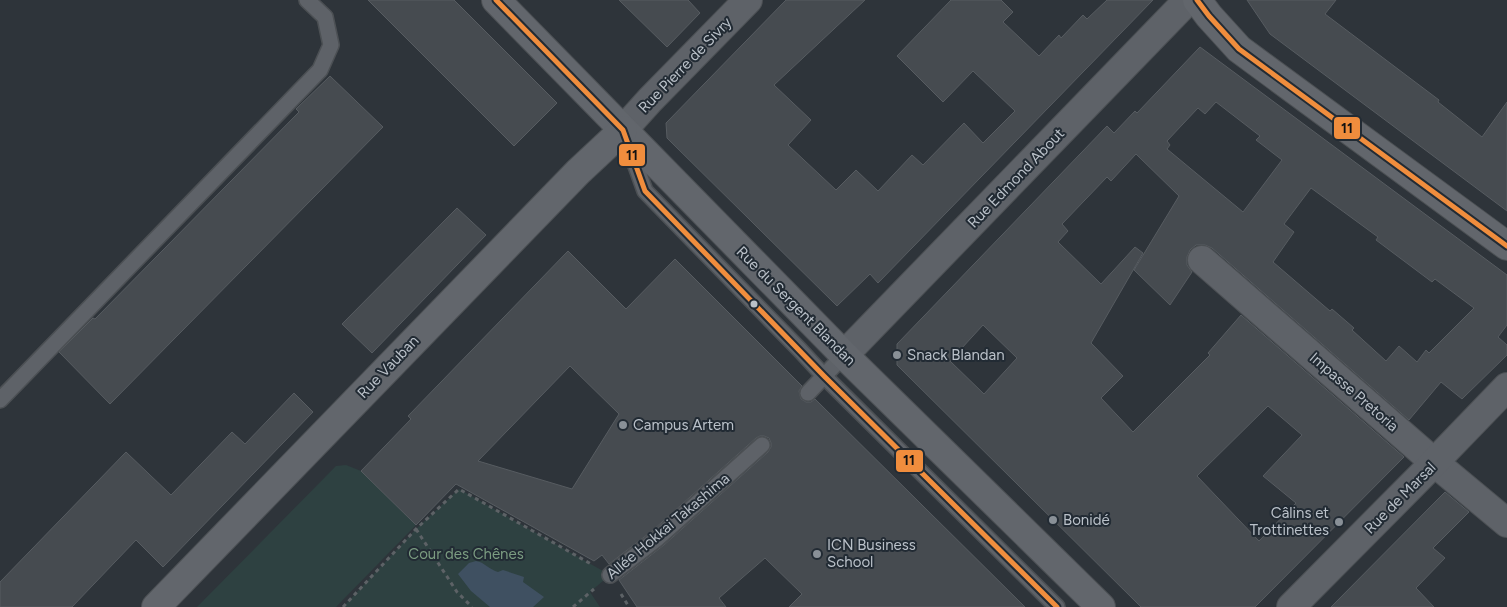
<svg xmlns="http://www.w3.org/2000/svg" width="1507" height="607" font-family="Figtree,sans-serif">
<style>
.green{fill:#2e4141}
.water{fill:#3f5061}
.building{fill:#464b50;stroke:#575c61;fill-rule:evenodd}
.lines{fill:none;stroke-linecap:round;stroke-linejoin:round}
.lane-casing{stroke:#4c5054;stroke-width:18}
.street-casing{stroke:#4c5054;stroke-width:30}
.secondary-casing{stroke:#4c5054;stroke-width:30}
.path{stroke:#5d6266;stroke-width:3;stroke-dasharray:4 4;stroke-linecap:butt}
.lane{stroke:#5e6268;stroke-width:15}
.street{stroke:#5e6268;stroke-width:28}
.secondary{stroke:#62666c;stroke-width:28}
.bus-1-casing{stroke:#222b34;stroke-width:9}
.bus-1{stroke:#f08d3d;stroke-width:5}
.bus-dot{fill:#bac1c9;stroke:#222b34;stroke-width:2}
.poi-dot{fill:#899097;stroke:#222b34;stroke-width:2}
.labels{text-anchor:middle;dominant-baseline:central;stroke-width:4;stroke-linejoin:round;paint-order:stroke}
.street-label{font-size:15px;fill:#bac1c9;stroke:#222b34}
.poi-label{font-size:15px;fill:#bac1c9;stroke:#222b34;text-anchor:start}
.park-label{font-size:15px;fill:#7b9c81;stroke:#222b34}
.line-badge{stroke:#222b34;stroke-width:2}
.pale-badge-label{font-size:14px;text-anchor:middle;font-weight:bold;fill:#111}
</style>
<rect width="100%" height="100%" fill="#2e343a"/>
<g class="green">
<path d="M346 465 361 471 416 525 336 607H197L336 466Z"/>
<path d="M459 489 610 575 590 592 600 607H343L416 529Z"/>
</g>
<path class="water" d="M476 561C484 562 490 570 498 572L503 570 524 577 523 582 544 597 533 607H490L471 591 458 574 469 563Z"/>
<g class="building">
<path d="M368 0H454L557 103 514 146Z"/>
<path d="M619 0H688L700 13 667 47Z"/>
<path d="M786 0H865L774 85 811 120 788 145 836 190 856 170 878 191 912 155 923 165 964 123 983 143 1015 111 973 71 943 102 897 56 951 0H1001L1013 12 1003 22 1039 56 1059 35 1061 38 1083 15 1087 19 1107 0H1153L878 283 870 274 837 306 667 138 666 123Z"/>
<path d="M1247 0H1336L1325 14 1439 100 1438 102 1482 137 1507 102V211L1270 34Z"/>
<path d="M1200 47 1507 275V325L1498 337 1507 345V355L1462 399 1441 382 1409 420 1212 248 1205 245H1196L1190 250 1187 257V265L1192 272 1170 305 1134 270 1179 196 1136 154 1111 181 1107 177 1062 224 1068 231 1058 242 1101 284 1135 247 1143 253 1091 343 1123 376 1101 398 1133 432 1210 355 1208 353 1241 315 1404 457 1255 607H1141L897 365V344L1107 126 1114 133 1135 111 1137 113ZM1216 102 1260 136 1256 140 1282 160 1243 212 1167 149 1170 145 1167 141 1198 108 1205 114ZM1311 188 1378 237 1376 240 1432 282 1435 279 1474 308 1429 353 1426 350 1417 362 1399 346 1386 361 1352 330 1354 328 1332 309 1330 311 1273 262 1294 232 1284 224ZM983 325 1017 358 984 394 950 361ZM1268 406 1302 435 1263 476 1296 503 1259 541 1197 476Z"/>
<path d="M330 76 383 127 110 404 59 352 93 318 95 319 299 112 296 109Z"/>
<path d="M457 208 486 235 372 353 342 324Z"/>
<path d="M568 251 626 309 675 259 802 386 799 391 801 399 806 402H811L815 399 1025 607H789L802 594 765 558 719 598 726 607H637L619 580 664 545 768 452 771 447V443L769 438 764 436H760L756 438 652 531 609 564 602 555 594 561 456 484 416 525 361 471 411 419 408 416ZM570 366 619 414 572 489 478 461Z"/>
<path d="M294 393 313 412 163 567 136 540 72 607H0V582L126 452 171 495 232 432 245 444Z"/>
<path d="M1445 492 1469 512 1433 548 1445 558 1416 588 1434 607H1331Z"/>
</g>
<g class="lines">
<g class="lane-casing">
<g id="lane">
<path d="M627 141 645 191 800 350 824 376 1057 607"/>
<path d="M808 393 844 355"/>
<path d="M0 400 320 70 331 45 325 17 307 0"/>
<path d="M610 575 658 538 762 445"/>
</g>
</g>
<g class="street-casing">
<g id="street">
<path d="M623 130 650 100 748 0"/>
<path d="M1202 260 1435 463 1507 523"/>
<path d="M844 355 1188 0"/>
<path d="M1291 607 1423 474 1507 387"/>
</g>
</g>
<g class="secondary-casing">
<g id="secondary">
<path d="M496 0 844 355 1101 607"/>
<path d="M1197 0 1209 16 1239 49 1507 246"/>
<path d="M156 607 578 172 623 130"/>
</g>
</g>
<g class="path">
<path d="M416 529 457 592 472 607"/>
<path d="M621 594 629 607"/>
<path d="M343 607 416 529 459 489 591 564"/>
<path d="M573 607 594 589"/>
</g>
<use href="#lane" class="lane"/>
<use href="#street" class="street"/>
<use href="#secondary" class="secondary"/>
<g class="bus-1-casing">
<g id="bus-1">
<path d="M496 0 623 130 645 191 824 376 1057 607"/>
<path d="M1197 0 1209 16 1239 49 1507 246"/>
</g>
</g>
<use href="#bus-1" class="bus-1"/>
</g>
<circle class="bus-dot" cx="754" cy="304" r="4.5"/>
<g class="poi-dot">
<circle cx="897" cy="355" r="5"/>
<circle cx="623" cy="425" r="5"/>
<circle cx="1053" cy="520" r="5"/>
<circle cx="1339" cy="522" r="5"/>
<circle cx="817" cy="554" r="5"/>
</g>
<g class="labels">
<g class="street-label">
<text transform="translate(685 65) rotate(-46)">Rue Pierre de Sivry</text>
<text transform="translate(1016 178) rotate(-46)">Rue Edmond About</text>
<text transform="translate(796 306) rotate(45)">Rue du Sergent Blandan</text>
<text transform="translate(388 367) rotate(-46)">Rue Vauban</text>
<text transform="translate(1354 392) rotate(41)">Impasse Pretoria</text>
<text transform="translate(1400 498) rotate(-45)">Rue de Marsal</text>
<text transform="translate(668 526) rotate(-40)">Allée Hokkai Takashima</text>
</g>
<g class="poi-label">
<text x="907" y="355">Snack Blandan</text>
<text x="633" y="425">Campus Artem</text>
<text x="1329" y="513" text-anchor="end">Câlins et<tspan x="1329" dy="17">Trottinettes</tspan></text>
<text x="1063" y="520">Bonidé</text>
<text x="827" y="545">ICN Business<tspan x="827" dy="17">School</tspan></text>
</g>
<g class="park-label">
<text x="466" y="554">Cour des Chênes</text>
</g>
</g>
<g class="line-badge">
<rect x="1333" y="116" width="28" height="24" rx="5" fill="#f08d3d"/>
<rect x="618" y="143" width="28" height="24" rx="5" fill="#f08d3d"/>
<rect x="895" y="449" width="29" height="24" rx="5" fill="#f08d3d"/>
</g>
<g class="pale-badge-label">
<text x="1347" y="133">11</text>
<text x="632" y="160">11</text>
<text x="909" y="465">11</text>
</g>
</svg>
